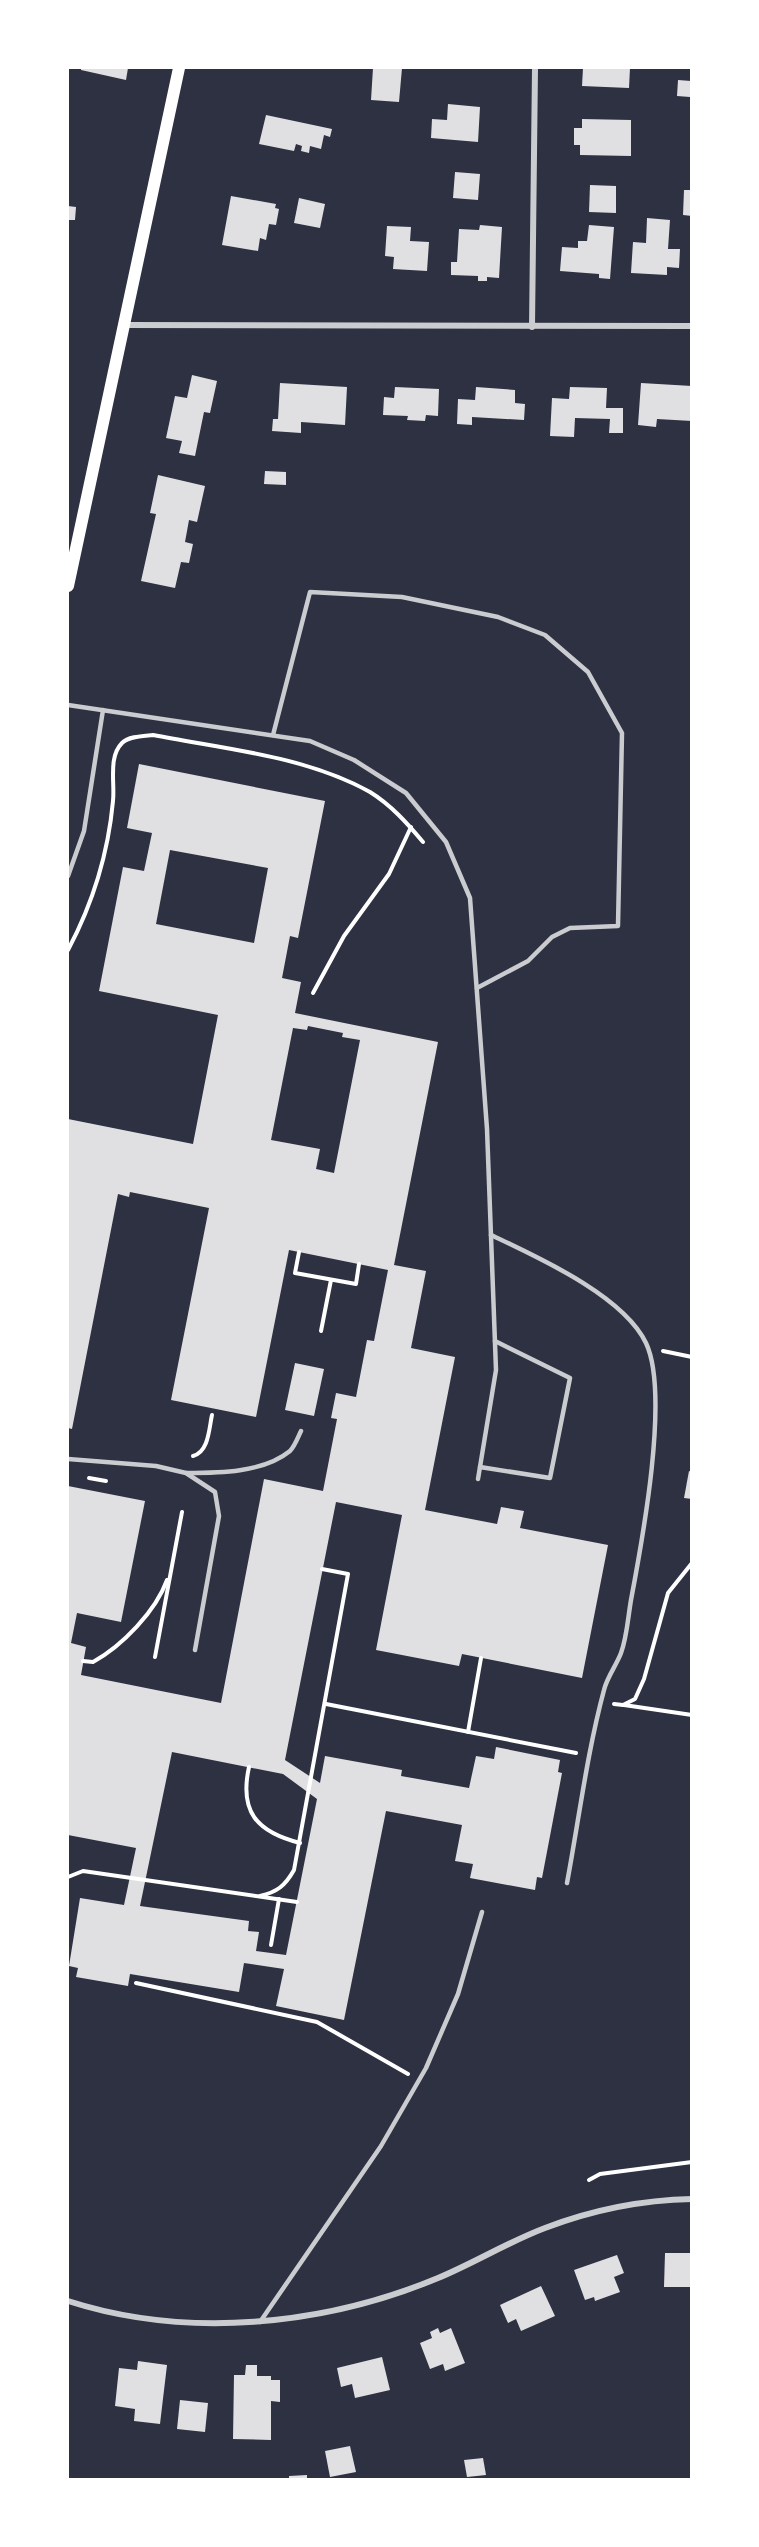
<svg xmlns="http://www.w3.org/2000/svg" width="759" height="2547" font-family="'Exo 2',sans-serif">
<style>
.building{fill:#e0e0e3;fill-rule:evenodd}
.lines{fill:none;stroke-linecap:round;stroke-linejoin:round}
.path{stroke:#fff;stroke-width:4}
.service{stroke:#caccd0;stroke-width:4.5}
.minor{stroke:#caccd0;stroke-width:6}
.secondary{stroke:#fff;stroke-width:12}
</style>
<rect width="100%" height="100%" fill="#2d3142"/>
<g class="building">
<path d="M81 68H128L126 80 81 70Z"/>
<path d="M373 68H402L399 102 371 100Z"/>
<path d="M583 68H630L629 88 582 86Z"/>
<path d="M678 80 691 81 690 97 677 96Z"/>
<path d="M448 104 480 107 478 142 431 138 432 119 447 120Z"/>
<path d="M266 115 332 129 330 137 324 135 321 149 310 146 309 153 301 151 302 146 296 144 294 151 259 144Z"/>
<path d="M582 119 631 120V156L580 155V145H574V128H582Z"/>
<path d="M455 172 480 174 478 200 453 198Z"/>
<path d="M590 185 616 186V213L589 212Z"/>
<path d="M684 190H692V216L683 215Z"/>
<path d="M231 196 276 204 275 208 279 209 276 225 269 224 266 240 260 238 258 251 222 245Z"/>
<path d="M299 198 325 204 320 228 294 223Z"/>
<path d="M68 206 76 207 75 220H68Z"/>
<path d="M647 218 670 220 668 249H680L679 268 667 267V275L631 273 633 242 646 243Z"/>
<path d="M480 225 502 227 499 278 487 277V281H478V276L451 275V262H457L459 229 479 230Z"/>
<path d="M589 225 614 227 610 279 599 278V274L560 271 562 247 578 248V241H587Z"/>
<path d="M387 226 411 227 410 241 429 242 427 271 393 269 394 257 385 256Z"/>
<path d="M192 375 217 381 210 413 204 412 195 456 179 453 182 441 166 438 175 396 187 398Z"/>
<path d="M280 383 347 387 345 425 301 422V433L272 431 273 419H278Z"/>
<path d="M641 383 692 386V421L657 419 656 427 638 425Z"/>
<path d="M395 387 439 389 438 416 426 415 425 421 407 420 408 416 383 415 384 397 394 398Z"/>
<path d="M476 387 515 390V403L525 404 524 420 472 417V425L457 424 458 399 475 400Z"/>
<path d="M570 387 607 388 606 408H623V433H609L610 419 575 418 574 437 550 436 552 398 569 399Z"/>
<path d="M265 471 286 472V485L264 484Z"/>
<path d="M158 475 205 486 197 522 189 520 185 542 193 544 189 563 181 562 175 588 141 581 156 514 150 513Z"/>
<path d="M139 764 325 801 298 938 290 936 282 978 301 982 295 1013 438 1042 394 1265 426 1271 411 1348 455 1357 425 1510 497 1524 501 1507 524 1511 520 1528 608 1545 582 1678 462 1654 459 1666 376 1650 402 1515 336 1502 285 1760 320 1783 325 1756 402 1770 401 1776 469 1788 476 1756 494 1759 496 1747 560 1760 558 1772 562 1773 542 1878 537 1877 535 1890 470 1878 473 1864 455 1861 462 1825 386 1811 344 2020 276 2006 284 1969 244 1963 239 1992 130 1974 128 1986 76 1977 78 1968 69 1966 80 1898 124 1905 136 1848 68 1835V1486L145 1501 121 1622 77 1613 71 1643 86 1647 81 1675 221 1703 264 1479 323 1491 337 1419 331 1418 336 1393 356 1397 367 1340 374 1341 388 1270 289 1250 256 1417 171 1400 209 1208 130 1192 129 1197 118 1194 72 1429 68 1428V1119L193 1144 218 1015 99 991 123 867 144 871 152 833 127 828ZM170 850 268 868 254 943 156 924ZM308 1026 343 1033 342 1037 360 1040 334 1173 316 1169 320 1149 271 1140 293 1028 307 1030ZM172 1752 283 1774 317 1799 286 1955 256 1951 259 1932 248 1931 249 1921 140 1906Z"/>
<path d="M295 1363 324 1369 314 1416 285 1410Z"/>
<path d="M689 1471 692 1472V1499L684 1498Z"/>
<path d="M665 2253H692V2287H664Z"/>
<path d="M617 2255 624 2273 614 2277 620 2292 595 2301 594 2297 585 2300 574 2270Z"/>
<path d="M541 2286 555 2316 521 2331 516 2319 508 2323 500 2305Z"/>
<path d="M438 2328 440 2333 451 2328 465 2363 445 2371 443 2364 430 2369 420 2343 432 2338 430 2332Z"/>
<path d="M382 2357 390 2390 355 2398 352 2384 341 2387 337 2368Z"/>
<path d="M138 2361 167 2365 160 2424 134 2421 135 2409 115 2406 119 2368 137 2370Z"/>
<path d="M246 2365H257V2376H271V2380H280V2402L271 2401V2440L233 2439 234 2375H245Z"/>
<path d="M180 2400 208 2403 205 2432 177 2429Z"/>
<path d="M350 2446 356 2472 330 2477 325 2451Z"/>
<path d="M483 2458 486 2475 467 2477 464 2460Z"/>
<path d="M307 2475V2480H289V2476Z"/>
</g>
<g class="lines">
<g class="path">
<path d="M68 950C93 903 108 855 113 801 115 783 108 757 122 743 129 736 144 736 153 735 225 749 305 756 370 792 391 805 407 823 423 842"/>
<path d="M313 993 344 936 389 874 411 827"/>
<path d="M299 1252 295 1273 356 1284 359 1264"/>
<path d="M321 1331 331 1280"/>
<path d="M663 1351 692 1357"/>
<path d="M193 1456C209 1452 209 1428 212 1415"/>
<path d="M89 1478 106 1481"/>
<path d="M155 1657 182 1512"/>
<path d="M83 1661 93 1662C122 1646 156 1611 167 1580"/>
<path d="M326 1704 576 1753"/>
<path d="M614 1704 623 1705 635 1699 644 1679 668 1593 692 1563"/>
<path d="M624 1705 692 1715"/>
<path d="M468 1732 481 1658"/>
<path d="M249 1767C239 1812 257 1832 300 1843"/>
<path d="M68 1877 83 1871 297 1902"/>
<path d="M260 1896C277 1892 285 1886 294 1870L348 1574 322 1569"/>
<path d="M271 1945 279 1899"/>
<path d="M136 1983 317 2022 408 2074"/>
<path d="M589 2180 600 2174 692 2162"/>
</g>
<g class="service">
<path d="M68 705 310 741 354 760 406 793 446 842 470 898 487 1129 496 1370 478 1479"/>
<path d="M273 735 310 592 402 597 498 617 545 635 588 672 622 733 618 926 570 928 552 937 528 961 477 988"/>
<path d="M68 876 84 831 103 710"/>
<path d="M491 1235C537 1257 623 1295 646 1343 670 1394 642 1542 631 1600 628 1617 627 1637 621 1653 616 1666 607 1677 604 1690 587 1753 579 1819 567 1883"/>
<path d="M68 1459 156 1466 186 1473 215 1492 219 1516 195 1650"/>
<path d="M480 1467 550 1478 570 1378 495 1341"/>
<path d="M186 1473C218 1473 263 1473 290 1451 295 1446 298 1437 301 1431"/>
<path d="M260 2322 381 2146 426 2068 458 1994 482 1912"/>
</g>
<g class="minor">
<path d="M123 325 692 326"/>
<path d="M532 327 535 68"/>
<path d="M68 2301C186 2339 323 2326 438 2278 474 2263 508 2242 545 2228 592 2210 641 2200 692 2199"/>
</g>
<path class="secondary" d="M68 586 179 68"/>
</g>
<rect width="759" height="2547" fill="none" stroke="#ffffff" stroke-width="138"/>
</svg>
